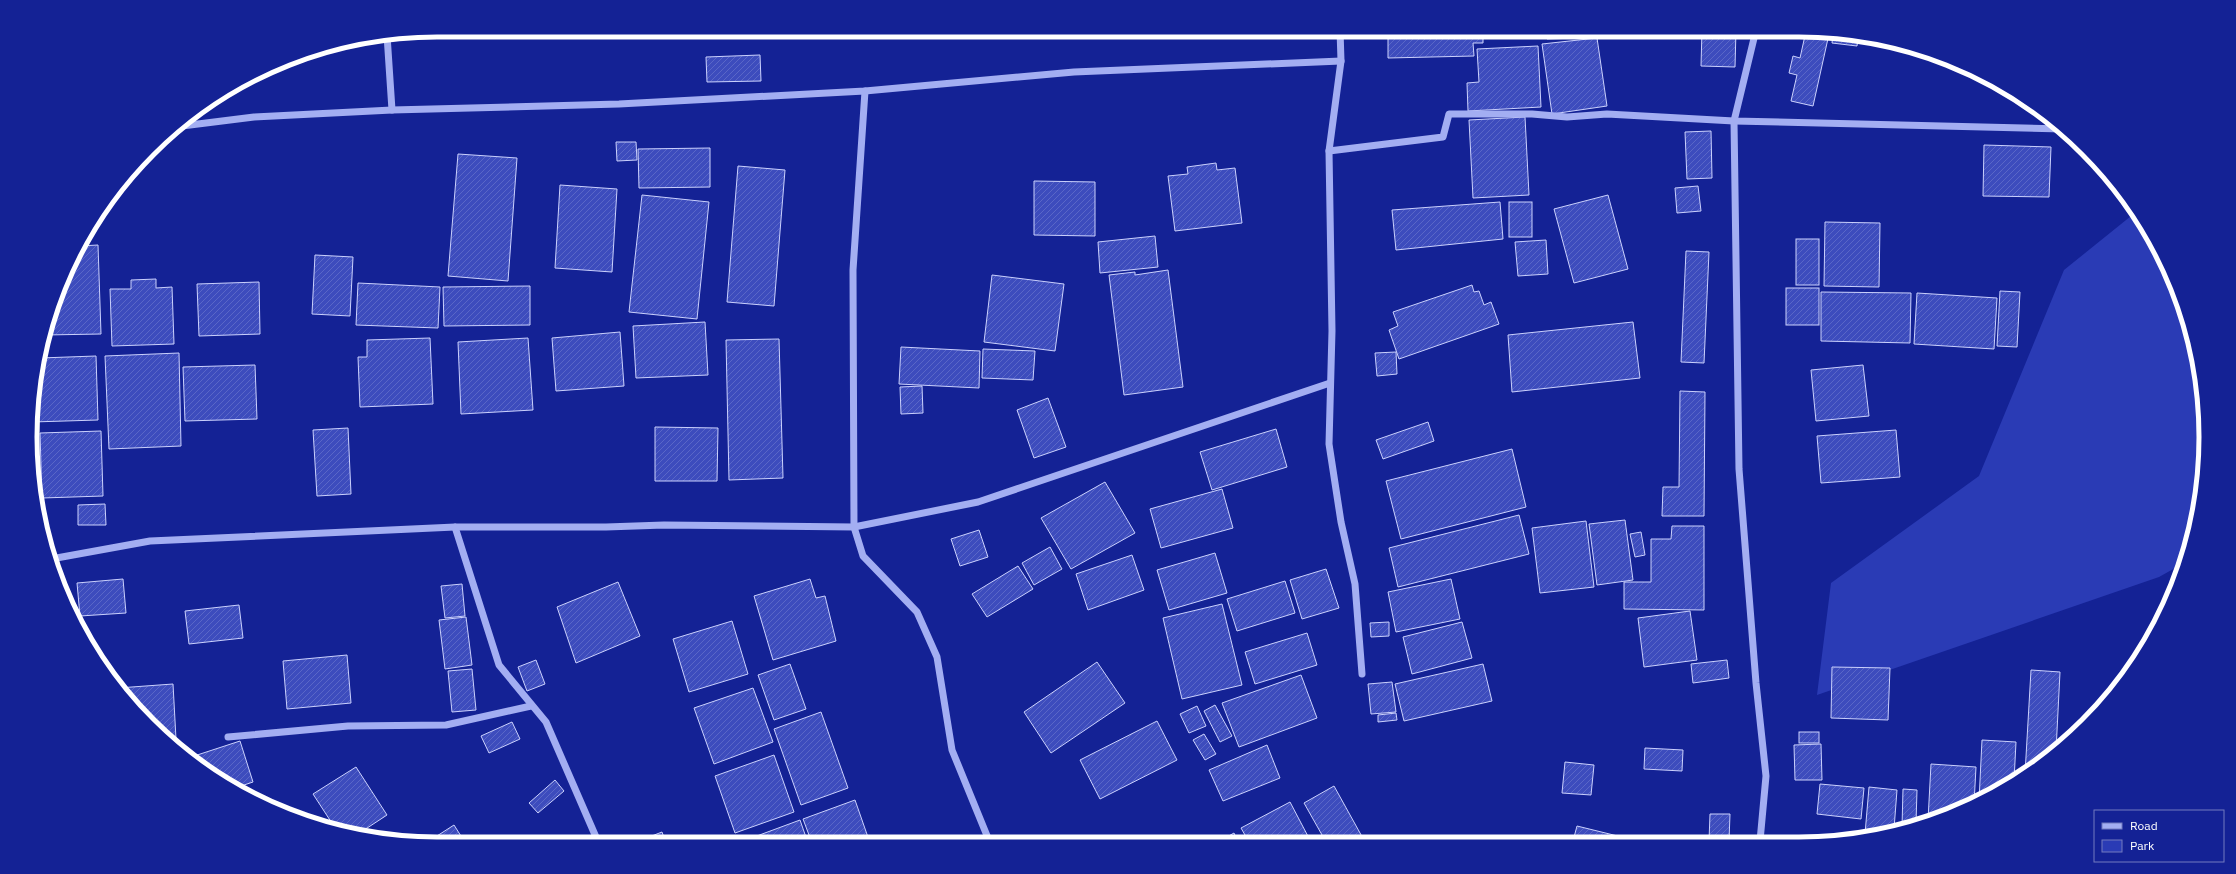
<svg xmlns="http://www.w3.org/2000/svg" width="2236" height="874" font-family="'IBM Plex Sans',sans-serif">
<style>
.green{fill:#2a3bb5}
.building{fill:url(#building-hatch);stroke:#cbd1fd}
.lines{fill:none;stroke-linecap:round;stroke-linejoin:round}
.minor{stroke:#a3aef2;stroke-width:7}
.rim{fill:none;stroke:#fff;stroke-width:5}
</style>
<defs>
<pattern id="building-hatch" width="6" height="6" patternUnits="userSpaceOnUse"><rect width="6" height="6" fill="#3d4cbd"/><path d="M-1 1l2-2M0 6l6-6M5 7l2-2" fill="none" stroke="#5a67c7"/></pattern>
</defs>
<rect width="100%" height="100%" fill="#142295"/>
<path class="green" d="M2136 212C2204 306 2225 454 2184 563L2159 577 1817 695 1831 583 1979 476 2064 270Z"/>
<g class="building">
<path d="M629 30H687V33L629 35Z"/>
<path d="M691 30H725V34L691 35Z"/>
<path d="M1483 30V43H1473L1474 56 1388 58V32Z"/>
<path d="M1546 30H1578L1579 38 1547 39Z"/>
<path d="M1702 30H1736L1735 67 1701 66Z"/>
<path d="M1806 31 1829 34 1813 106 1791 101 1797 75 1789 73 1793 56 1800 58Z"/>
<path d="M1833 34 1858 38 1857 46 1832 43Z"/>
<path d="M1597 38 1607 106 1552 114 1542 44Z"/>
<path d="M1538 46 1541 107 1468 111 1467 83 1479 82 1477 49Z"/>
<path d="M760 55 761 81 707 82 706 57Z"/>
<path d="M1525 117 1529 195 1473 198 1469 120Z"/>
<path d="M1711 131 1712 178 1687 179 1685 132Z"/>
<path d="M616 142H636L637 160 617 161Z"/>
<path d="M1984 145 2051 147 2049 197 1983 196Z"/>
<path d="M710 148V187L639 188 638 149Z"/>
<path d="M458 154 517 158 508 281 448 276Z"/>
<path d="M1216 163 1217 170 1235 168 1242 223 1175 231 1168 176 1188 174 1187 167Z"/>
<path d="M738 166 785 170 774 306 727 302Z"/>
<path d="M1034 181 1095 182V236L1034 235Z"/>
<path d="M560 185 617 189 612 272 555 268Z"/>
<path d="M1698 186 1701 211 1677 213 1675 188Z"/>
<path d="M642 195 709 202 697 319 629 312Z"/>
<path d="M1608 195 1628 269 1574 283 1554 209Z"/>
<path d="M1500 202 1503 239 1396 250 1392 210Z"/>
<rect x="1509" y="202" width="23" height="35"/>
<path d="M1825 222 1880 223 1879 287 1824 286Z"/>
<path d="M1155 236 1158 267 1100 273 1098 242Z"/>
<rect x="1796" y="239" width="23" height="46"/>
<path d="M1546 240 1548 274 1518 276 1515 242Z"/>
<path d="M98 245 101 334 45 335 52 306 79 246Z"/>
<path d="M1686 251 1709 252 1704 363 1681 362Z"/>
<path d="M315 255 353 257 350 316 312 314Z"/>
<path d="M1168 270 1183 387 1124 395 1109 275 1135 272V275Z"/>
<path d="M992 275 1064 284 1055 351 984 342Z"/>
<path d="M156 279V288L172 287 174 344 112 346 110 289H131V280Z"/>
<path d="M259 282 260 334 199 336 197 284Z"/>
<path d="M358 283 440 287 438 328 356 325Z"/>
<path d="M1472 285 1474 292 1479 291 1484 305 1491 302 1499 324 1399 359 1389 330 1398 326 1393 312Z"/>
<path d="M530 286V325L444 326 443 287Z"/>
<rect x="1786" y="288" width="33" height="37"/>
<path d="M2000 291 2020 292 2017 347 1997 346Z"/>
<path d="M1821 292 1911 293 1910 343 1821 341Z"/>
<path d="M1917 293 1997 298 1994 349 1914 344Z"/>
<path d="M705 322 708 375 636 378 633 326Z"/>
<path d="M1633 322 1640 378 1512 392 1508 335Z"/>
<path d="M620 332 624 386 556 391 552 338Z"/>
<path d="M430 338 433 404 360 407 358 357H367V340Z"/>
<path d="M528 338 533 410 461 414 458 342Z"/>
<path d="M779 339 783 478 729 480 726 340Z"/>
<path d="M901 347 980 351 979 388 899 384Z"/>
<path d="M983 349 1035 351 1033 380 982 378Z"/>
<path d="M1396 352 1397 374 1377 376 1375 353Z"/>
<path d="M179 353 181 446 109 449 105 356Z"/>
<path d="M96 356 98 420 32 422 34 384 40 358Z"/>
<path d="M255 365 257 419 185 421 183 367Z"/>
<path d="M1863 365 1869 416 1816 421 1811 370Z"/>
<path d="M922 386 923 413 901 414 900 387Z"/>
<path d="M1680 391 1705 392 1704 516H1662L1663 487H1679Z"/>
<path d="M1048 398 1066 447 1034 458 1017 410Z"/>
<path d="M1428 422 1434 441 1383 459 1376 440Z"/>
<path d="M655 427 718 428 717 481H655Z"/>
<path d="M348 428 351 494 317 496 313 430Z"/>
<path d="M1276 429 1287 467 1212 490 1200 452Z"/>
<path d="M1896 430 1900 477 1821 483 1817 436Z"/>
<path d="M101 431 103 496 42 498 40 433Z"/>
<path d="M1512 449 1526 507 1401 539 1386 481Z"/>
<path d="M1105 482 1135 533 1071 569 1041 518Z"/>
<path d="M1222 489 1233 528 1161 548 1150 509Z"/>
<path d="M105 504 106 525H78V505Z"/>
<path d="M1519 515 1529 554 1398 587 1389 548Z"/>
<path d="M1625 520 1633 580 1597 585 1589 524Z"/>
<path d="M1586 521 1594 587 1540 593 1532 528Z"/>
<path d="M1672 526H1704V610L1624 609V582H1651V539H1671Z"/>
<path d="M979 530 988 557 960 566 951 539Z"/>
<path d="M1641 532 1645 555 1635 557 1630 534Z"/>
<path d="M1050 547 1062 569 1034 585 1022 563Z"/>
<path d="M1215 553 1227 593 1169 610 1157 570Z"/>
<path d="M1132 555 1144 590 1088 610 1076 574Z"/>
<path d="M1018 566 1033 589 987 617 972 594Z"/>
<path d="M1326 569 1339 608 1302 619 1290 580Z"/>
<path d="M123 579 126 613 80 616 77 583Z"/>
<path d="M810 579 816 598 825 596 836 641 773 660 754 596Z"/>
<path d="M1451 579 1460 619 1396 632 1388 592Z"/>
<path d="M1285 581 1295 613 1237 631 1227 599Z"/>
<path d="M618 582 640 636 576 663 557 607Z"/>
<path d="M462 584 465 616 445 618 441 586Z"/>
<path d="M1222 604 1242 685 1182 699 1163 618Z"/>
<path d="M239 605 243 638 189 644 185 611Z"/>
<path d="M1690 611 1697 660 1644 667 1638 618Z"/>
<path d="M466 617 472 665 445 669 439 620Z"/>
<path d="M732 621 748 674 689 692 673 639Z"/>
<path d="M1389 622V636L1371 637 1370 623Z"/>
<path d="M1462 622 1472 658 1412 674 1403 637Z"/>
<path d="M1307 633 1317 665 1255 684 1245 652Z"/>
<path d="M347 655 351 703 287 709 283 661Z"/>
<path d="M536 660 545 684 527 691 518 667Z"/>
<path d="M1727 660 1729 678 1693 683 1691 664Z"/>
<path d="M1097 662 1125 703 1051 753 1024 712Z"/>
<path d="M790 664 806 709 774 720 758 675Z"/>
<path d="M1483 664 1492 701 1404 721 1395 684Z"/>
<path d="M1832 667 1890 668 1888 720 1831 718Z"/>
<path d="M472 669 476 710 452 712 448 671Z"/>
<path d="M2031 670 2060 672 2056 751 2025 774Z"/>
<path d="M1301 675 1317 718 1239 747 1222 703Z"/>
<path d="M1392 682 1396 712 1371 714 1368 684Z"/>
<path d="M173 684 176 739 168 740 131 706 118 688Z"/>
<path d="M753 688 773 742 714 764 694 708Z"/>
<path d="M1215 705 1232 736 1220 742 1204 711Z"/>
<path d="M1197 706 1206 726 1189 733 1180 714Z"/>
<path d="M821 712 848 788 801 805 774 729Z"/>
<path d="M1396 713 1397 720 1378 722V715Z"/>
<path d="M1157 721 1177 760 1100 799 1080 760Z"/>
<path d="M512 722 520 739 489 753 481 736Z"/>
<rect x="1799" y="732" width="20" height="11"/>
<path d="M1204 734 1216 754 1205 760 1193 740Z"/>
<path d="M1982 740 2016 742 2014 781 1979 801Z"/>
<path d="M240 741 253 782 235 788 188 758Z"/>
<path d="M1821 744 1822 780H1795L1794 745Z"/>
<path d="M1267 745 1280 778 1223 801 1209 770Z"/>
<path d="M1645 748 1683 750 1682 771 1644 769Z"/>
<path d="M774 755 794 812 735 833 715 776Z"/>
<path d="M1565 762 1594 765 1591 795 1562 793Z"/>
<path d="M1931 764 1976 767 1974 804 1955 813 1928 820Z"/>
<path d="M356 767 387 815 358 834 337 831 313 794Z"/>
<path d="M555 780 564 791 538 813 529 803Z"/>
<path d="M1820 784 1864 788 1861 819 1817 814Z"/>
<path d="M1334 786 1365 842H1326L1304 803Z"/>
<path d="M1869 787 1897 790 1894 829 1874 835 1865 834Z"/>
<path d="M1903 789 1917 790 1916 823 1902 827Z"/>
<path d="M855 800 870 843H812L803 819Z"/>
<path d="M1290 802 1311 842H1249L1241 828Z"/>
<path d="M1710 814H1730L1729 841H1709Z"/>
<path d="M800 820 808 843H747L746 840Z"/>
<path d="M454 825 466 844 426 843Z"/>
<path d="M1577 826 1638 841H1573Z"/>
<path d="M662 832 666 843 631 844Z"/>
<path d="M1234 833 1238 842H1218Z"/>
<path d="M499 836 505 844H489Z"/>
</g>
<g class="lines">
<g class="minor">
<path d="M1340 30 1341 61 1329 151 1332 331 1329 444 1341 522 1355 584 1362 674"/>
<path d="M1756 30 1734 121 1739 469 1756 683 1766 776 1760 841"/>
<path d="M387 35 392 110"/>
<path d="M865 91 853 270 854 527 863 556 917 612 937 657 952 750 990 843"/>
<path d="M174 127 254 117 392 110 619 104 865 91 1074 72 1341 61"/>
<path d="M1329 151 1443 137 1449 114H1532L1567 117 1607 114 1734 121 2063 129"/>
<path d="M455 527 499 665 546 722 599 844"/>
<path d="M51 559 150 541 455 527H606L664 525 854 527 978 502 1330 383"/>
<path d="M228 737 348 726 446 725 531 706"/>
</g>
</g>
<path d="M0 0H2236V874H0ZM437 37H1799A400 400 0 0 1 2199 437V437A400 400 0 0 1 1799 837H437A400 400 0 0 1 37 437V437A400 400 0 0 1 437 37Z" fill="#142295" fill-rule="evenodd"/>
<path class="rim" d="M437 37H1799A400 400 0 0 1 2199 437V437A400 400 0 0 1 1799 837H437A400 400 0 0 1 37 437V437A400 400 0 0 1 437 37Z"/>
<rect x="2094" y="810" width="130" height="52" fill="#142295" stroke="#727abf"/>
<rect x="2102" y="823" width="20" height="6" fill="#a3aef2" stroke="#727abf"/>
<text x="2130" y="830" font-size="12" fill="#ffffff">Road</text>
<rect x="2102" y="840" width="20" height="12" fill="#2a3bb5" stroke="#727abf"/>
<text x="2130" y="850" font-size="12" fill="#ffffff">Park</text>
</svg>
